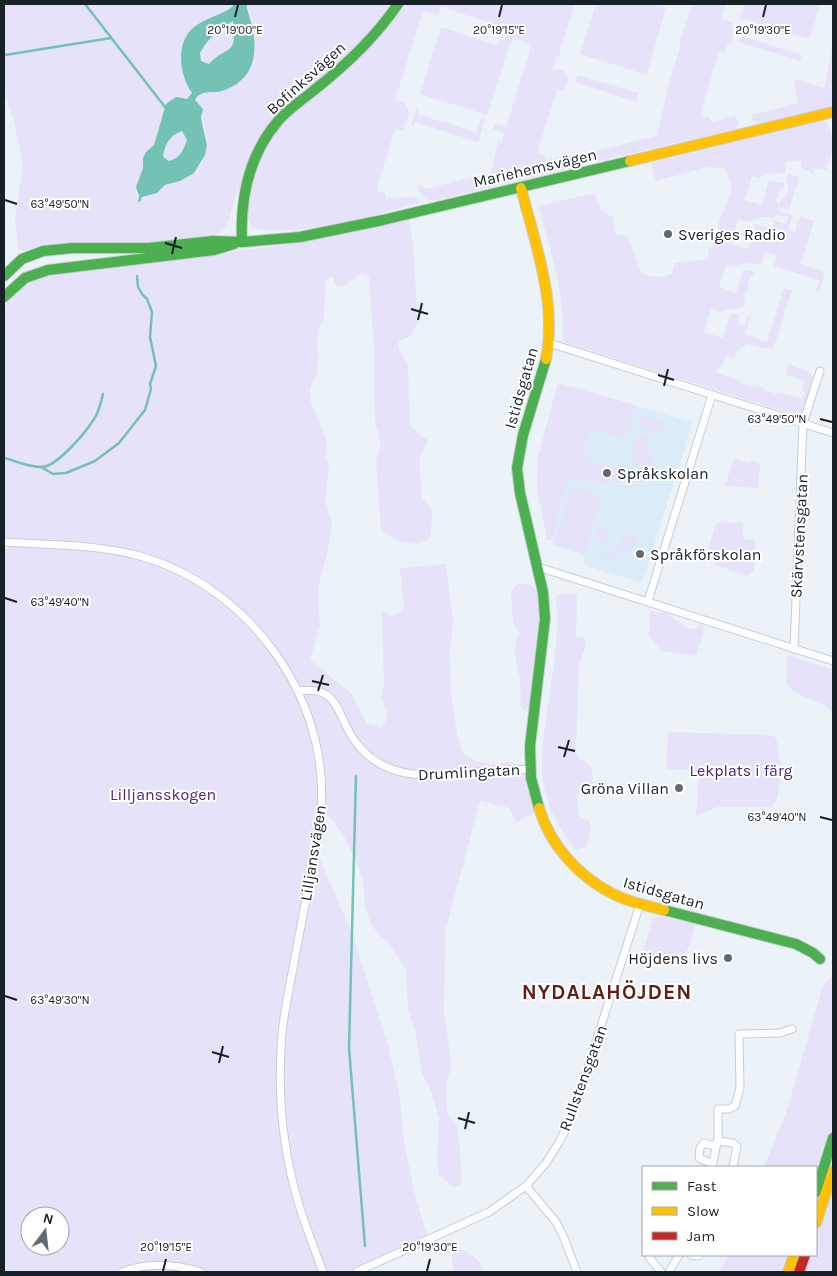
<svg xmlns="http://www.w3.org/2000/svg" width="837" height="1276" font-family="Karla,sans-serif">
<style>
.built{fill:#dbecf8}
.green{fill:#e5e2f9;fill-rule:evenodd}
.water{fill:#74c2b4;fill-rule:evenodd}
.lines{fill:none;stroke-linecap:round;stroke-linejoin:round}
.stream{stroke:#74c2b4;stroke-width:2.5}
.street-casing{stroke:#c6ced3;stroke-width:9}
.fast-casing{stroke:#c6ced3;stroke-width:12}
.slow-casing{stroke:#c6ced3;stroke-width:12}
.jam-casing{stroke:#c6ced3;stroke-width:12}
.street{stroke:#fcfdfe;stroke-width:7}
.fast{stroke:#4caf50;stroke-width:10}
.slow{stroke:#ffc107;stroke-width:10}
.jam{stroke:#c62828;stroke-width:10}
.ticks{fill:none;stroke:#182127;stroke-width:2}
.poi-dot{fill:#626a70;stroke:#fff;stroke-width:2}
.labels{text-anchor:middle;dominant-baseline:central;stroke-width:4;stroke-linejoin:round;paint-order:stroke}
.street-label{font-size:16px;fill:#182127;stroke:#fff}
.poi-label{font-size:16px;fill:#182127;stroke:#fff;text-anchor:start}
.park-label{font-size:16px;fill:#482476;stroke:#fff}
.district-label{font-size:21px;font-weight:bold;letter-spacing:1px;fill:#621e14;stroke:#fff}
.ticks-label{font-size:12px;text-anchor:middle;fill:#182127;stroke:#fff;stroke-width:4;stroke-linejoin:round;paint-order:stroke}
</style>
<rect width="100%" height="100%" fill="#ebf3f8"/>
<path class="built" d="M558 383 693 422 642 583 583 565 585 555 552 545 554 539 547 540 537 487 538 458Z"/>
<g class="green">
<path d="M4 4H235L225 12 217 16 181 57C182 69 185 83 193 92 189 99 186 100 179 98L165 107 154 145 143 158V168L136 187 138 201 140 202 142 197 160 191 165 185C186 182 210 163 207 140 206 129 201 121 203 109L195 100C201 89 212 95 222 91 262 78 258 41 247 9V4H575L559 53 561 54 560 57 556 56 553 68 565 71 568 78 563 91 557 89 538 150 540 155H544L546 160 571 154 574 162 572 168 436 200H427L420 193 418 186 423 185 425 189 491 173 498 142 501 143 504 133 493 129 495 124 506 127 532 44 512 38 487 115 420 94 441 27 496 45 501 39 505 40 509 29 441 7 438 15 423 11 395 100 405 103 409 113 403 131 395 129 377 187 379 193 385 192 386 198 418 197 419 203C376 214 293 240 251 227L247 215 246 178 236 194 227 226 217 235 197 238 151 242H80L50 244 39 246 23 251 18 248 15 219 23 164 14 121 4 90Z"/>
<path d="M596 4H655L666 7 647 75 580 54Z"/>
<path d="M692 4H726L721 19 732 22 733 36 731 44 728 43 725 53 719 52 701 110 703 118 709 116 711 122 736 116 739 125 736 129 598 161 586 160 584 154 657 136 668 87 681 44H679Z"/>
<path d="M744 4H820L810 39 740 18Z"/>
<path d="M233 21 235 42 228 51 215 57 209 64 201 61 200 53C208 38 218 30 233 21Z"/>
<path d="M742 36 802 55 800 61 738 42Z"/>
<path d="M833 45V107L760 124 753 122 751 115 798 103 794 83 795 79 824 88Z"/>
<path d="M578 75 638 93 637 102 575 82Z"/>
<path d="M416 109H419L417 115H422L441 122 442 121 476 133 481 118 485 119 478 142 415 122 413 125 411 124Z"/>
<path d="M820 120 827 122C836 145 834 146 826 170L815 168 814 174 800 167 802 160 786 162 785 173 764 174 759 178 752 176 745 200 762 205 769 180 785 183 783 190 779 192 776 200 779 204 780 200 786 197 789 186 786 180 788 174 799 177 789 210 779 207 777 210 793 215 788 229 795 232 800 216 814 221 801 264 825 272 820 291 816 290 819 280 774 266 777 255 765 252 761 265 745 263 733 267 726 265 719 287 736 293 743 271 751 270 754 273C750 279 746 282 749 290L745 293 744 306C738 311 729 307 721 312L711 309 704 332 723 338 730 315 732 313 740 314 737 324 744 326 748 317 751 316 745 334 767 342 784 288 792 290 774 347 766 349 748 344 737 351 734 359 726 356 722 367 719 366 717 373 742 381 741 383 754 387 755 385 764 388V390L777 394 778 392 802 399 805 392 802 391 805 381 786 375 788 364 809 372 813 377 802 417 563 342C566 296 550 251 539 206L595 193 601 210 612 217 615 234 628 237 641 273C651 278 661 278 672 274L675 263 707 259 709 249 719 243C719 236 717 226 720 219 727 199 740 190 724 168L708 167 656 181 651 163ZM776 214 788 217 786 224 774 221 772 228 755 224 748 249 731 244 738 219 747 222C758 217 764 216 775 218Z"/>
<path d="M182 131 187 140C183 151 180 158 169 161L163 157C165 144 169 136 182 131Z"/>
<path d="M409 219 413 246 418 321 411 336 399 341 398 348 408 364 410 425 417 433 427 439V444L421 454 419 461 422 498 430 507 432 514 431 535 428 540C410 548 394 542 381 529L376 460 381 446 379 435 375 424 374 348 369 276 362 273C350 279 339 299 332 276L325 281 324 318 318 330 317 338 318 361 317 373 310 389 311 403 326 438 327 448 325 456 329 464V471L325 499 332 524 327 554 319 584 318 600 320 625 310 660 352 694 367 724 381 728 385 723 387 712 381 698 384 683 382 611 394 616 402 611 404 607 400 568 446 564 453 621 450 651 451 694 457 734 463 753 477 762 494 764 508 762 529 766 539 810 516 823 510 808 480 801 445 932 444 1014 452 1067 446 1081 447 1114 457 1125 460 1151 461 1184 455 1188 439 1175 437 1161 439 1119 432 1093 422 1073 415 1031 408 1009 406 969 387 941 378 934 371 924 365 907 363 878 344 836 331 818 321 813 315 848 352 933 388 1045 399 1091 404 1142 415 1195 428 1239 356 1272H142L137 1267 122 1272H4V549L20 544 4 542V306C15 292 27 282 43 275L285 245ZM30 1216H60V1246H30Z"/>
<path d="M558 383 635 405 627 438 591 431 584 447 590 462 621 469 611 484 565 480 567 484 558 510 554 539 547 540 537 487 538 458Z"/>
<path d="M640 415 664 422 660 435 637 428Z"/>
<path d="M645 435 649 437C646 449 643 446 653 456L650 473 645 482H637L635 479C639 463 626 450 638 436Z"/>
<path d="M734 458 749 463 750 460 760 464 758 488 725 486Z"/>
<path d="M571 487 601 496 585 553 555 544Z"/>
<path d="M719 522 743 523V539L755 540 754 570 748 576 715 565 716 554 708 551 715 526Z"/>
<circle cx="602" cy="535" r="7"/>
<path d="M624 531 636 537V543L610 562 604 560 602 554 611 552 621 541Z"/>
<path d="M522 583 530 585 543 592 535 703 524 710 521 707C520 698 521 688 520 679 517 660 511 653 519 633L513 622 511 594 515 586Z"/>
<path d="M560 594H576L577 599 576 637H583L586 645 579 664 576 750 578 758 590 765 592 771 593 784 577 794 579 817 590 821V829L587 847 576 850C557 827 544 800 542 771 541 753 544 735 546 718 552 677 560 637 556 596Z"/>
<path d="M650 611 666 613 689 629 696 628 701 623 704 629 696 656 662 651 649 636Z"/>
<path d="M787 655 833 670V713C830 710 827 707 824 705 810 697 797 697 787 685Z"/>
<path d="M668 732 769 735 775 737C781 747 782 790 776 801 775 803 773 805 771 807H717L696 816 699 771 667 769Z"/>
<path d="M660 916 693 923 695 925 688 949 683 956C672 959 653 957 643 952L652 921 653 918Z"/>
<path d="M833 976V1272H720L728 1255H816V1167H764L786 1113 823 985Z"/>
<path d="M459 1250H463L477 1259 485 1272H451L454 1270C452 1262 449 1253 459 1250Z"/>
</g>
<path class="water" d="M235 4H247V9C258 41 262 78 222 91 212 94 201 89 195 100L203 109 201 118 207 145 205 155 194 173 180 181 165 185 157 193 142 197 140 202 138 201 139 196 136 187 143 168V158L146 152 154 145 166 104 176 97 187 99 192 93C178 73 175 39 197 25 210 16 224 15 235 4ZM233 21C237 58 228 43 209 64L201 61 200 53C208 38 218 30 233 21ZM182 131 187 140C183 151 180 158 169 161L163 157C165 144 169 136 182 131Z"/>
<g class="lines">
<g class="stream">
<path d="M85 4 165 107"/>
<path d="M5 55 111 38"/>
<path d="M4 458C16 461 28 467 41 467 56 468 86 432 94 419 99 412 101 402 103 394"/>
<path d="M41 467 53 474 66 473 95 461 119 443 145 410 151 389 150 384 156 366 150 337 152 312 147 299 142 294 138 287 137 276"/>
<path d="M356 776 349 1048 365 1246"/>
</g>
<g class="street-casing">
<g id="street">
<path d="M549 343 833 433"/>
<path d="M4 542C47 545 93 544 136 555 247 584 330 696 321 811 319 832 315 852 311 872 304 910 297 947 290 984 286 1006 281 1028 281 1050 278 1102 284 1155 299 1205 306 1228 315 1250 323 1272"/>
<path d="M538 567 833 661"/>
<path d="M648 601 712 395"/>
<path d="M794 649 803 423 820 371"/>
<path d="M298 691C341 685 336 716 355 741 372 765 396 774 424 775L530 769"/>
<path d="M718 1141 733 1143 737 1146 733 1167"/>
<path d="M711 1163 699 1158 700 1148 704 1143 716 1146"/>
<path d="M712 1167 718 1138V1109H729L735 1106 740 1088 739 1034 780 1033 792 1029"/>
<path d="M526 1186 556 1222 564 1238 577 1272"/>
<path d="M650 1255 649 1257 661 1272"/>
<path d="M691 1255 696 1256 700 1255"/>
<path d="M122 1272C148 1262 175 1264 201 1272"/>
<path d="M356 1272 489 1212 526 1186 546 1163 558 1144 566 1129 578 1098 640 904"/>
<path d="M669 1272 679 1255"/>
</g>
</g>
<g class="fast-casing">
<g id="fast">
<path d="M242 242C240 198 249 155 278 121 288 109 301 101 313 91 345 66 375 38 398 4"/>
<path d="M4 276 22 259 43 251 73 248H149L213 241 243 242 300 237 383 220 630 161"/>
<path d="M4 297 25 278 48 270 214 250 234 244"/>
<path d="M539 808 531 778 530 746 545 619 543 592 520 493 517 468 523 435 546 359"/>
<path d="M664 910 796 944 813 953 820 959"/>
<path d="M816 1192 833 1138"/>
</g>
</g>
<g class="slow-casing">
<g id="slow">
<path d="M630 161 833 112"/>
<path d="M521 188C535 243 557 302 546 359"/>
<path d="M539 808C550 845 578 876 613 894 629 902 647 906 664 910"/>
<path d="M816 1223 833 1171"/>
<path d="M788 1272 794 1255"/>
</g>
</g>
<g class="jam-casing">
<path id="jam" d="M799 1272 805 1255"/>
</g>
<use href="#street" class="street"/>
<use href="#fast" class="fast"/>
<use href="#slow" class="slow"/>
<use href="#jam" class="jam"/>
</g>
<path class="ticks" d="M235 17 238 5M499 17 502 5M763 17 766 5M5 200 17 204M165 243 182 248M172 254 176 237M411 309 428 314M418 320 422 303M658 375 674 380M664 386 668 369M820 419 832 422M5 598 17 602M312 681 329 685M318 691 323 675M558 747 575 751M564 757 569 740M820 817 832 820M5 996 17 1000M212 1052 229 1057M219 1063 223 1046M458 1118 475 1123M465 1129 469 1112M163 1271 166 1259M427 1271 430 1259"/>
<g class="poi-dot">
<circle cx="668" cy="234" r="5"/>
<circle cx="607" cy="473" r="5"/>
<circle cx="640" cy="554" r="5"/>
<circle cx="679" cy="788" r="5"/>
<circle cx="728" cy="958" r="5"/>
</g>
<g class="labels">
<g class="street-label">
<text transform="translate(306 78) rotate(-42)">Bofinksvägen</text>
<text transform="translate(535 168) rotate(-13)">Mariehemsvägen</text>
<text transform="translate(521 388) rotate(-74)">Istidsgatan</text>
<text transform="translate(799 536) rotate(-87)">Skärvstensgatan</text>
<text transform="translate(469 772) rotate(-3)">Drumlingatan</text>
<text transform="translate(313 853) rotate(-81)">Lilljansvägen</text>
<text transform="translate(664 893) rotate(16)">Istidsgatan</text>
<text transform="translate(583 1078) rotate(-70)">Rullstensgatan</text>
</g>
<g class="poi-label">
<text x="678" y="234">Sveriges Radio</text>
<text x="617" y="473">Språkskolan</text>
<text x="650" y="554">Språkförskolan</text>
<text x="669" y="788" text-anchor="end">Gröna Villan</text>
<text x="718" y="958" text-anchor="end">Höjdens livs</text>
</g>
<g class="park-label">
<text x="741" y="770">Lekplats i färg</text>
<text x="163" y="794">Lilljansskogen</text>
</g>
<g class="district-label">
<text x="607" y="992">NYDALAHÖJDEN</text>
</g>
</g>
<g class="ticks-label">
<text x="235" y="34">20°19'00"E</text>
<text x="763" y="34">20°19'30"E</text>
<text x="499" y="34">20°19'15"E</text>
<text x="60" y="208">63°49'50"N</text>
<text x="777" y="423">63°49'50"N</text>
<text x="60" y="606">63°49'40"N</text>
<text x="777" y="821">63°49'40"N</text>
<text x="60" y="1004">63°49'30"N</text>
<text x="166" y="1251">20°19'15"E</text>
<text x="430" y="1251">20°19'30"E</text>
</g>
<rect width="837" height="1276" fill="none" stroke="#182127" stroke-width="10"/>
<rect x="642" y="1166" width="175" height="90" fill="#ffffff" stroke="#a3a6a9"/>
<rect x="652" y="1182" width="25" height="8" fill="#4caf50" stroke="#a3a6a9"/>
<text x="687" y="1191" font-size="15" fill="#182127">Fast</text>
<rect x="652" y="1207" width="25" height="8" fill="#ffc107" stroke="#a3a6a9"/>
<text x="687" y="1216" font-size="15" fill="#182127">Slow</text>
<rect x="652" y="1232" width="25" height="8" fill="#c62828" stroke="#a3a6a9"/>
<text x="687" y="1241" font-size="15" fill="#182127">Jam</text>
<g transform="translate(45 1231) rotate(15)"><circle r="24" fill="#ffffff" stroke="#a3a6a9"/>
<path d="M0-4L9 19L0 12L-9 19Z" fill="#626a70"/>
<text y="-8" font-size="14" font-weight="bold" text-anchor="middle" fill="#182127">N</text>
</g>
</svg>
